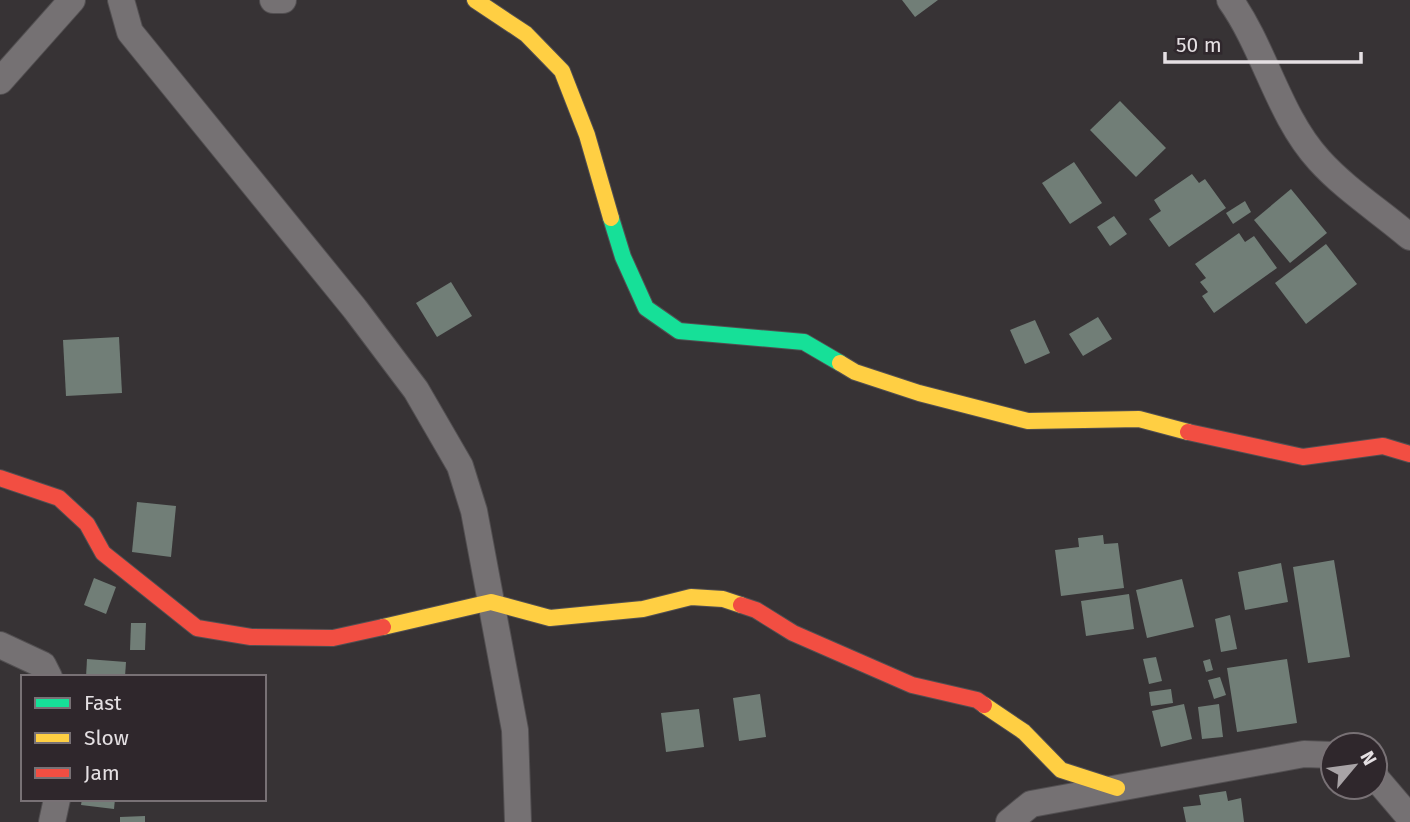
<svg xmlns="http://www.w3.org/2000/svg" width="1410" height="822" font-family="'Fira Sans',sans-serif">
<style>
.building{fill:#717e77}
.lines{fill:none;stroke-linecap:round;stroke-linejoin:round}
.street-casing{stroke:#524f51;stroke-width:28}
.fast-casing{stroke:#524f51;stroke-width:18}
.slow-casing{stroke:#524f51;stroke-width:18}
.jam-casing{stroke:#524f51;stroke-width:18}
.street{stroke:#757173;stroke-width:26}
.fast{stroke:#16e098;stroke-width:16}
.slow{stroke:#ffcf43;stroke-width:16}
.jam{stroke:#f24e42;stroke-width:16}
</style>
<rect width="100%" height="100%" fill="#373335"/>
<g class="building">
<path d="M902 0H938L915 17Z"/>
<path d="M1120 101 1166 148 1136 177 1090 130Z"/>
<path d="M1074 162 1102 203 1070 224 1042 183Z"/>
<path d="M1192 174 1199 183 1205 179 1226 208 1169 247 1149 219 1161 211 1154 200Z"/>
<path d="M1291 189 1327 233 1290 263 1254 220Z"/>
<path d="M1245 201 1251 212 1233 224 1226 213Z"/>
<path d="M1114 216 1127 234 1110 246 1097 227Z"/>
<path d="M1239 233 1245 242 1254 236 1277 268 1214 313 1202 296 1208 292 1200 282 1206 278 1195 264Z"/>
<path d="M1326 244 1357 284 1306 324 1275 283Z"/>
<path d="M451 282 472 316 437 337 416 303Z"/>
<path d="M1098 317 1112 339 1083 356 1069 334Z"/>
<path d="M1035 320 1050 353 1025 364 1010 330Z"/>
<path d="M119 337 122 393 66 396 63 340Z"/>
<path d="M137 502 176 506 171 557 132 552Z"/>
<path d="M1103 535 1104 544 1118 543 1124 588 1061 596 1055 550 1079 547 1078 538Z"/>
<path d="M1334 560 1350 657 1308 663 1293 567Z"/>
<path d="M1281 563 1288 602 1245 610 1238 572Z"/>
<path d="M94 578 116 587 106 614 84 605Z"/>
<path d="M1182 579 1194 627 1147 638 1136 590Z"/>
<path d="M1129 594 1134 629 1086 636 1081 601Z"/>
<path d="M1230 615 1237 649 1221 652 1215 619Z"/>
<path d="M131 623H146L145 650H130Z"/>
<path d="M1156 657 1162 681 1149 684 1143 659Z"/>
<path d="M87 659 126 662 125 677H86Z"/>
<path d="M1210 659 1213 670 1206 672 1203 661Z"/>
<path d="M1287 659 1297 723 1237 732 1227 668Z"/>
<path d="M1220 677 1226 695 1214 699 1208 680Z"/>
<path d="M1171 689 1173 703 1151 706 1149 692Z"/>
<path d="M760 694 766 737 739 741 733 698Z"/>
<path d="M1184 704 1192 739 1161 747 1152 711Z"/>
<path d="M1219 704 1223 737 1202 739 1198 707Z"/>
<path d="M699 709 704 747 666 752 661 713Z"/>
<path d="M1226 791 1228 801 1241 798 1244 822H1186L1183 807 1201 805 1199 795Z"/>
<path d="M82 799H115L114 809 81 805Z"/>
<path d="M145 816V822H120V817Z"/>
</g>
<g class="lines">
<g class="street-casing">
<g id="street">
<path d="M121 0 130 32 355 309 416 390 460 466 474 511 515 730 518 822"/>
<path d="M273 0H283"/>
<path d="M1230 0C1265 49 1278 115 1319 160 1345 189 1381 212 1410 237"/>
<path d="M0 81 72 0"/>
<path d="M0 645 43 665 49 677"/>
<path d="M1375 777 1410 818"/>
<path d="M52 822 57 799"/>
<path d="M1009 822 1031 804 1304 754 1333 755"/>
</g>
</g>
<g class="fast-casing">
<path id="fast" d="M611 218 623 257 646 308 679 331 804 342 840 363"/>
</g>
<g class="slow-casing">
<g id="slow">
<path d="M475 0 526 34 562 71 587 135 611 218"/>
<path d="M840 363 855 372 919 393 1028 421 1139 419 1188 432"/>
<path d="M383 627 491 602 550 618 643 609 691 597 723 599 741 605"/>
<path d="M984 705 1024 732 1061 770 1117 788"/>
</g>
</g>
<g class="jam-casing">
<g id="jam">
<path d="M1188 432 1303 457 1383 446 1410 454"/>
<path d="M0 478 59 498 87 524 103 553 197 628 251 637 333 638 383 627"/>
<path d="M741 605 756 610 793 633 912 685 977 700 984 705"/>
</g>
</g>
<use href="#street" class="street"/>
<use href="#fast" class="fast"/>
<use href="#slow" class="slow"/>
<use href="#jam" class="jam"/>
</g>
<rect x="21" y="675" width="245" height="126" fill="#2f272c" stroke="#787175" stroke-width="2"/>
<rect x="35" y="698" width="35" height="10" fill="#16e098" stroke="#787175" stroke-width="2"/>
<text x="84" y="710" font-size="21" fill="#e5e0e3">Fast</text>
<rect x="35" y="733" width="35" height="10" fill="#ffcf43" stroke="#787175" stroke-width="2"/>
<text x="84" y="745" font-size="21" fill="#e5e0e3">Slow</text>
<rect x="35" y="768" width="35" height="10" fill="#f24e42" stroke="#787175" stroke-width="2"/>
<text x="84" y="780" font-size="21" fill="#e5e0e3">Jam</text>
<g transform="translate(1354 766) rotate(61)"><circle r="33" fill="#2f272c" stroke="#787175" stroke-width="2"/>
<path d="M0-5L12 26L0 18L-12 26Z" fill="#a8a3a6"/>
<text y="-10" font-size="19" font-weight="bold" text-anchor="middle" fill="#e5e0e3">N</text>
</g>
<path d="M1165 52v10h196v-10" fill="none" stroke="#e5e0e3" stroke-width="3.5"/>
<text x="1176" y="52" font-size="21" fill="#e5e0e3" stroke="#2f272c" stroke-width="5" paint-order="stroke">50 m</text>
</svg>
